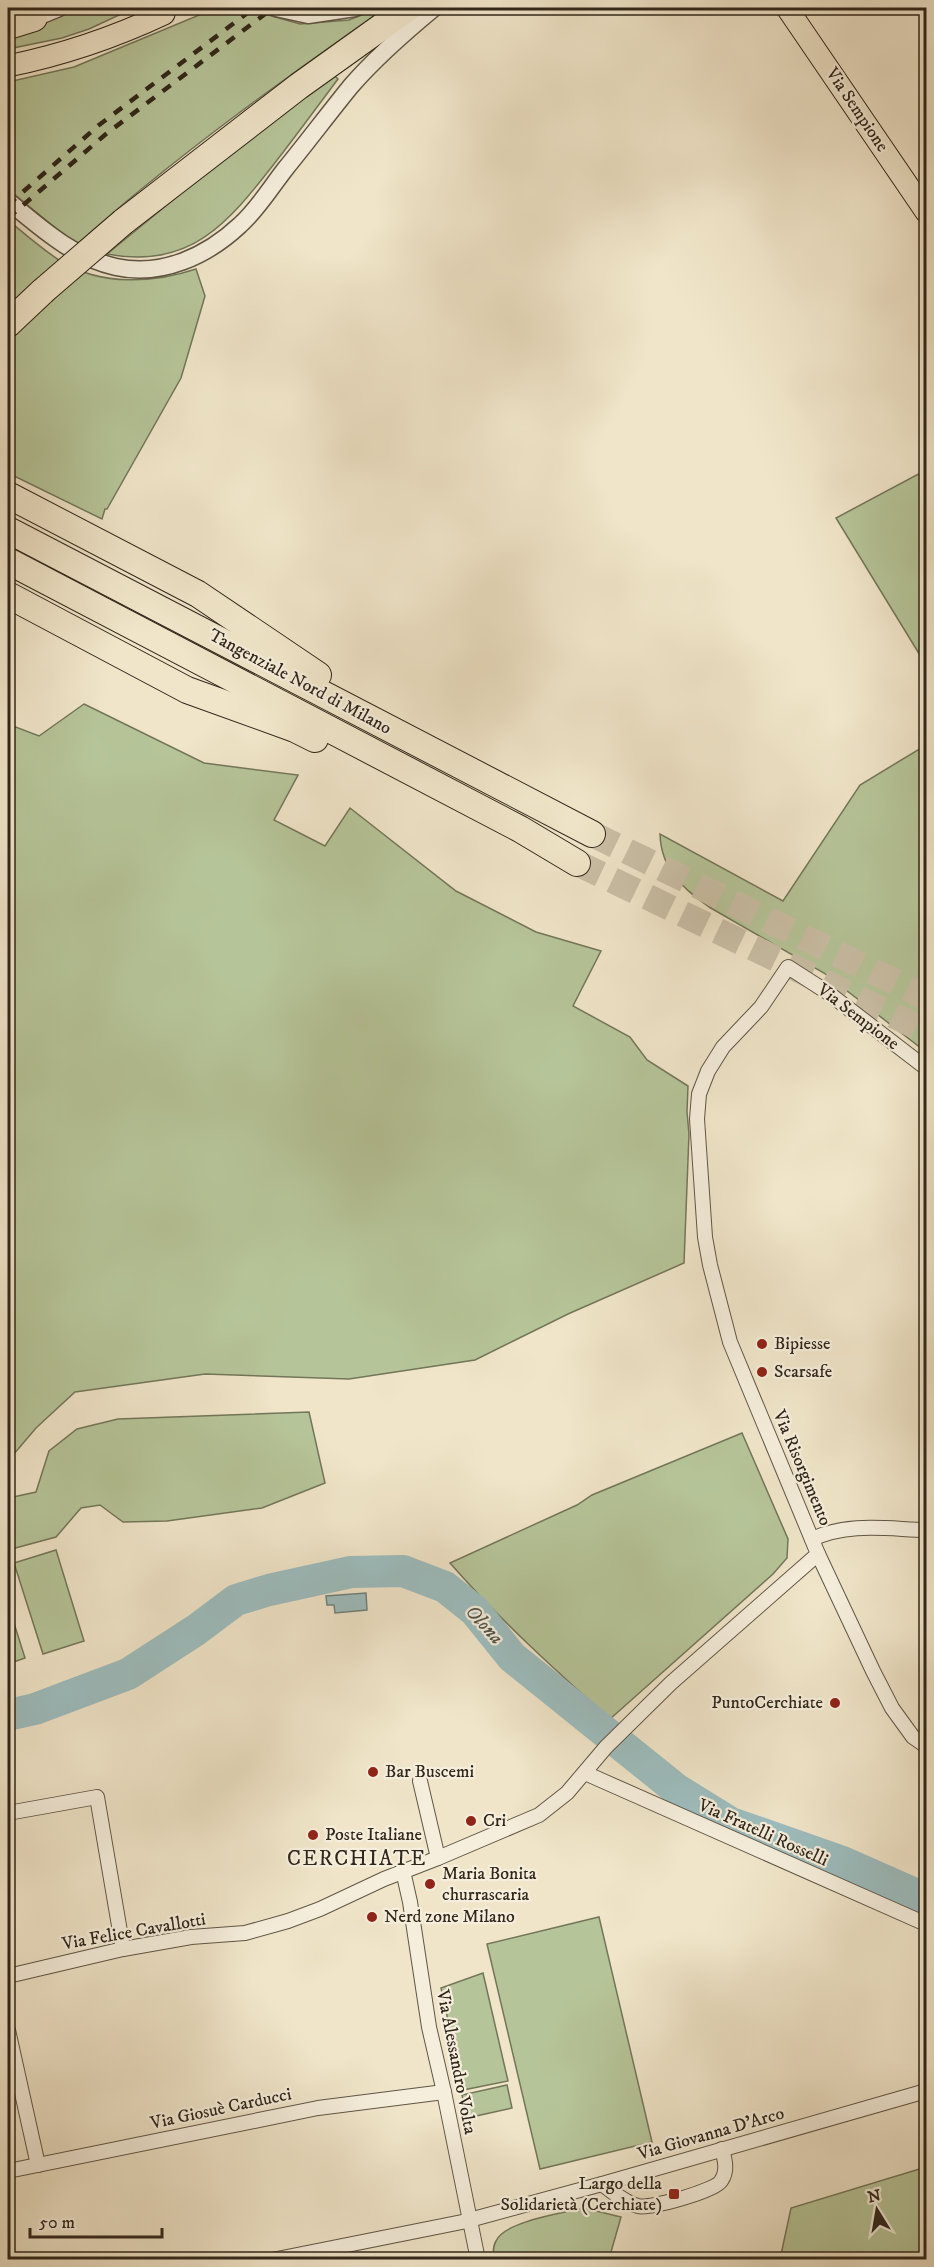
<svg xmlns="http://www.w3.org/2000/svg" width="934" height="2267" font-family="'IM FELL DW Pica',serif">
<style>
.green{fill:#b6c599;stroke:#73765a;stroke-width:1.5}
.water{fill:#9dbdbe;stroke:#71817c;stroke-width:1.5}
.lines{fill:none;stroke-linecap:round;stroke-linejoin:round}
.river{stroke:#9dbdbe;stroke-width:32}
.motorway-tunnel{stroke:#cabfa6;stroke-width:26;stroke-dasharray:26 13;stroke-linecap:butt}
.minor-casing{stroke:#605646;stroke-width:16}
.tertiary-casing{stroke:#605646;stroke-width:19}
.primary-casing{stroke:#30261a;stroke-width:23}
.motorway-casing{stroke:#30261a;stroke-width:28}
.minor{stroke:#f5eedc;stroke-width:14}
.tertiary{stroke:#f5eedc;stroke-width:16}
.primary{stroke:#f0e5c9;stroke-width:21}
.motorway{stroke:#f0e5c9;stroke-width:26}
.rail{stroke:#30261a;stroke-width:4.5;stroke-dasharray:10 10;stroke-linecap:butt}
.motorway-bridge-casing{stroke:#30261a;stroke-width:28;stroke-linecap:butt}
.motorway-bridge{stroke:#f0e5c9;stroke-width:26}
.poi-dot{fill:#8f2418;stroke:#f5eedc;stroke-width:2}
.labels{text-anchor:middle;dominant-baseline:central;stroke-width:4.5;stroke-linejoin:round;paint-order:stroke}
.street-label{font-size:18px;fill:#30261a;stroke:#f5eedc}
.poi-label{font-size:18px;fill:#30261a;stroke:#f5eedc;text-anchor:start}
.water-label{font-size:20px;font-style:italic;fill:#51534b;stroke:#f5eedc}
.quarter-label{font-size:21px;letter-spacing:1.5px;fill:#30261a;stroke:#f5eedc}
</style>
<rect width="100%" height="100%" fill="#f0e5c9"/>
<filter id="stains"><feTurbulence type="fractalNoise" baseFrequency=".00333" numOctaves="4"/><feColorMatrix values="0 0 0 0 .2 0 0 0 0 .09 0 0 0 0 .02 0 0 0 .5 -.17"/></filter>
<radialGradient id="worn" r=".72"><stop offset=".6" stop-color="#630" stop-opacity="0"/><stop offset="1" stop-color="#630" stop-opacity=".3"/></radialGradient>
<g class="green">
<path d="M76 8H134L89 29 62 38 8 49V37Z"/>
<path d="M216 8H243L300 24 349 20 379 8 382 10C277 84 172 159 76 245L8 189V82L74 67Z"/>
<path d="M335 76 338 79C317 107 296 136 274 164 228 223 190 270 107 254L239 146Z"/>
<path d="M8 220C25 234 43 250 62 262 102 286 154 283 196 269L205 296 181 378 107 509H105L102 519 8 473Z"/>
<path d="M926 470V665L836 518Z"/>
<path d="M84 704 204 763 298 775 274 820 325 846 350 808 456 891 536 932 601 951 573 1006 630 1037 647 1060 688 1086 687 1112 689 1134 684 1263 568 1314 475 1360 349 1379 205 1374 75 1392 36 1428 8 1461V724L39 736Z"/>
<path d="M926 745V1052L824 973 709 907C682 888 661 869 660 834L783 901 860 785Z"/>
<path d="M309 1412 325 1483 262 1508 167 1521 123 1522 100 1505 81 1508 56 1537 8 1550V1498L36 1492 49 1451 77 1429 118 1419Z"/>
<path d="M742 1433 788 1539 787 1558 773 1574 610 1719C554 1669 499 1619 450 1563L577 1505 592 1495Z"/>
<path d="M56 1550 84 1641 43 1654 14 1563Z"/>
<path d="M8 1604 25 1658 8 1664Z"/>
<path d="M599 1917 652 2142 540 2169 487 1944Z"/>
<path d="M483 1973 508 2081 463 2090 441 1988Z"/>
<path d="M507 2085 512 2108 467 2118 462 2095Z"/>
<path d="M926 2167V2259H780L791 2208Z"/>
<path d="M584 2208 621 2217 609 2259H494C493 2253 493 2246 496 2241 505 2221 564 2213 584 2208Z"/>
</g>
<path class="water" d="M366 1593 367 1610 335 1613 334 1605H327L326 1596Z"/>
<g class="lines">
<path class="river" d="M8 1715 35 1709 128 1674 196 1630 236 1600 269 1590 351 1572 403 1571 445 1587 475 1611 512 1657 676 1789 731 1823 840 1861 926 1899"/>
<g class="motorway-tunnel">
<path d="M592 834 926 997"/>
<path d="M577 863 926 1031"/>
</g>
<g class="minor-casing">
<g id="minor">
<path d="M812 1539C849 1522 887 1529 926 1530"/>
<path d="M818 1554 873 1671 892 1708 913 1737 926 1746"/>
<path d="M585 1773 926 1924"/>
<path d="M420 1781 438 1858"/>
<path d="M8 1813 97 1797 123 1949"/>
<path d="M403 1871 410 1902 429 2027 444 2092 478 2260"/>
<path d="M8 1976 123 1949 191 1937 245 1933 288 1921 320 1909 384 1879 438 1858 539 1815 567 1793 606 1747 671 1683 818 1554 730 1342 710 1265 705 1237 697 1119 699 1094 708 1071 723 1047 761 1007 788 967 827 992 926 1068"/>
<path d="M8 2030 38 2165"/>
<path d="M8 2171 318 2108 444 2092"/>
<path d="M602 2184C613 2192 625 2203 638 2206 650 2209 715 2191 721 2181 728 2171 725 2160 722 2149"/>
<path d="M272 2260 462 2222 602 2184 926 2091"/>
</g>
</g>
<g class="tertiary-casing">
<g id="tertiary">
<path d="M276 8 308 15 355 8"/>
<path d="M25 22 59 8"/>
<path d="M8 201C41 228 72 257 116 267 162 277 207 256 240 225 258 209 271 187 286 168 308 141 329 113 351 86 376 57 405 32 434 8"/>
</g>
</g>
<g class="primary-casing">
<g id="primary">
<path d="M787 8 926 212"/>
<path d="M8 66C62 55 113 38 164 14"/>
</g>
</g>
<g class="motorway-casing">
<g id="motorway">
<path d="M8 26 34 18"/>
<path d="M123 222 299 86 408 8"/>
<path d="M8 324 43 291"/>
<path d="M8 495 198 594 318 675"/>
<path d="M8 530 592 834"/>
<path d="M8 561 520 829 577 863"/>
<path d="M8 595 187 690 295 729 315 739"/>
</g>
</g>
<use href="#minor" class="minor"/>
<use href="#tertiary" class="tertiary"/>
<use href="#primary" class="primary"/>
<use href="#motorway" class="motorway"/>
<g class="rail">
<path d="M8 205 99 125 254 8"/>
<path d="M8 218 106 134 273 8"/>
</g>
<g class="motorway-bridge-casing">
<path id="motorway-bridge" d="M43 291 123 222"/>
</g>
<use href="#motorway-bridge" class="motorway-bridge"/>
</g>
<g class="poi-dot">
<circle cx="762" cy="1344" r="6"/>
<circle cx="762" cy="1372" r="6"/>
<circle cx="835" cy="1703" r="6"/>
<circle cx="373" cy="1772" r="6"/>
<circle cx="471" cy="1821" r="6"/>
<circle cx="313" cy="1835" r="6"/>
<circle cx="430" cy="1884" r="6"/>
<circle cx="372" cy="1917" r="6"/>
<rect x="668" y="2188" width="12" height="12" rx="3"/>
</g>
<g class="labels">
<g class="street-label">
<text transform="translate(857 110) rotate(56)">Via Sempione</text>
<text transform="translate(300 682) rotate(28)">Tangenziale Nord di Milano</text>
<text transform="translate(858 1017) rotate(37)">Via Sempione</text>
<text transform="translate(802 1468) rotate(67)">Via Risorgimento</text>
<text transform="translate(763 1833) rotate(24)">Via Fratelli Rosselli</text>
<text transform="translate(134 1932) rotate(-10)">Via Felice Cavallotti</text>
<text transform="translate(456 2062) rotate(79)">Via Alessandro Volta</text>
<text transform="translate(221 2109) rotate(-12)">Via Giosuè Carducci</text>
<text transform="translate(711 2134) rotate(-16)">Via Giovanna D'Arco</text>
</g>
<g class="poi-label">
<text x="774" y="1344">Bipiesse</text>
<text x="774" y="1372">Scarsafe</text>
<text x="823" y="1703" text-anchor="end">PuntoCerchiate</text>
<text x="385" y="1772">Bar Buscemi</text>
<text x="483" y="1821">Cri</text>
<text x="325" y="1835">Poste Italiane</text>
<text x="442" y="1874">Maria Bonita<tspan x="442" dy="21">churrascaria</tspan></text>
<text x="384" y="1917">Nerd zone Milano</text>
<text x="662" y="2184" text-anchor="end">Largo della<tspan x="662" dy="21">Solidarietà (Cerchiate)</tspan></text>
</g>
<g class="water-label">
<text transform="translate(484 1625) rotate(48)">Olona</text>
</g>
<g class="quarter-label">
<text x="357" y="1859">CERCHIATE</text>
</g>
</g>
<rect width="934" height="2267" fill="none" stroke="#f0e5c9" stroke-width="30"/>
<rect x="9" y="9" width="916" height="2249" fill="none" stroke="#30261a" stroke-width="3"/>
<rect x="15" y="15" width="904" height="2237" fill="none" stroke="#30261a" stroke-width="1.5"/>
<g transform="translate(877 2210) rotate(349)" stroke="#f5eedc" stroke-width="4.5" paint-order="stroke">
<path d="M0-4.5L10 22L0 15L-10 22Z" fill="#30261a"/>
<text y="-9" font-size="16" font-weight="bold" text-anchor="middle" fill="#30261a">N</text>
</g>
<path d="M30 2228v9h132v-9" fill="none" stroke="#30261a" stroke-width="3"/>
<text x="39" y="2228" font-size="18" fill="#30261a" stroke="#f5eedc" stroke-width="4.5" paint-order="stroke">50 m</text>
<rect width="100%" height="100%" filter="url(#stains)"/>
<rect width="100%" height="100%" fill="url(#worn)"/>
</svg>
